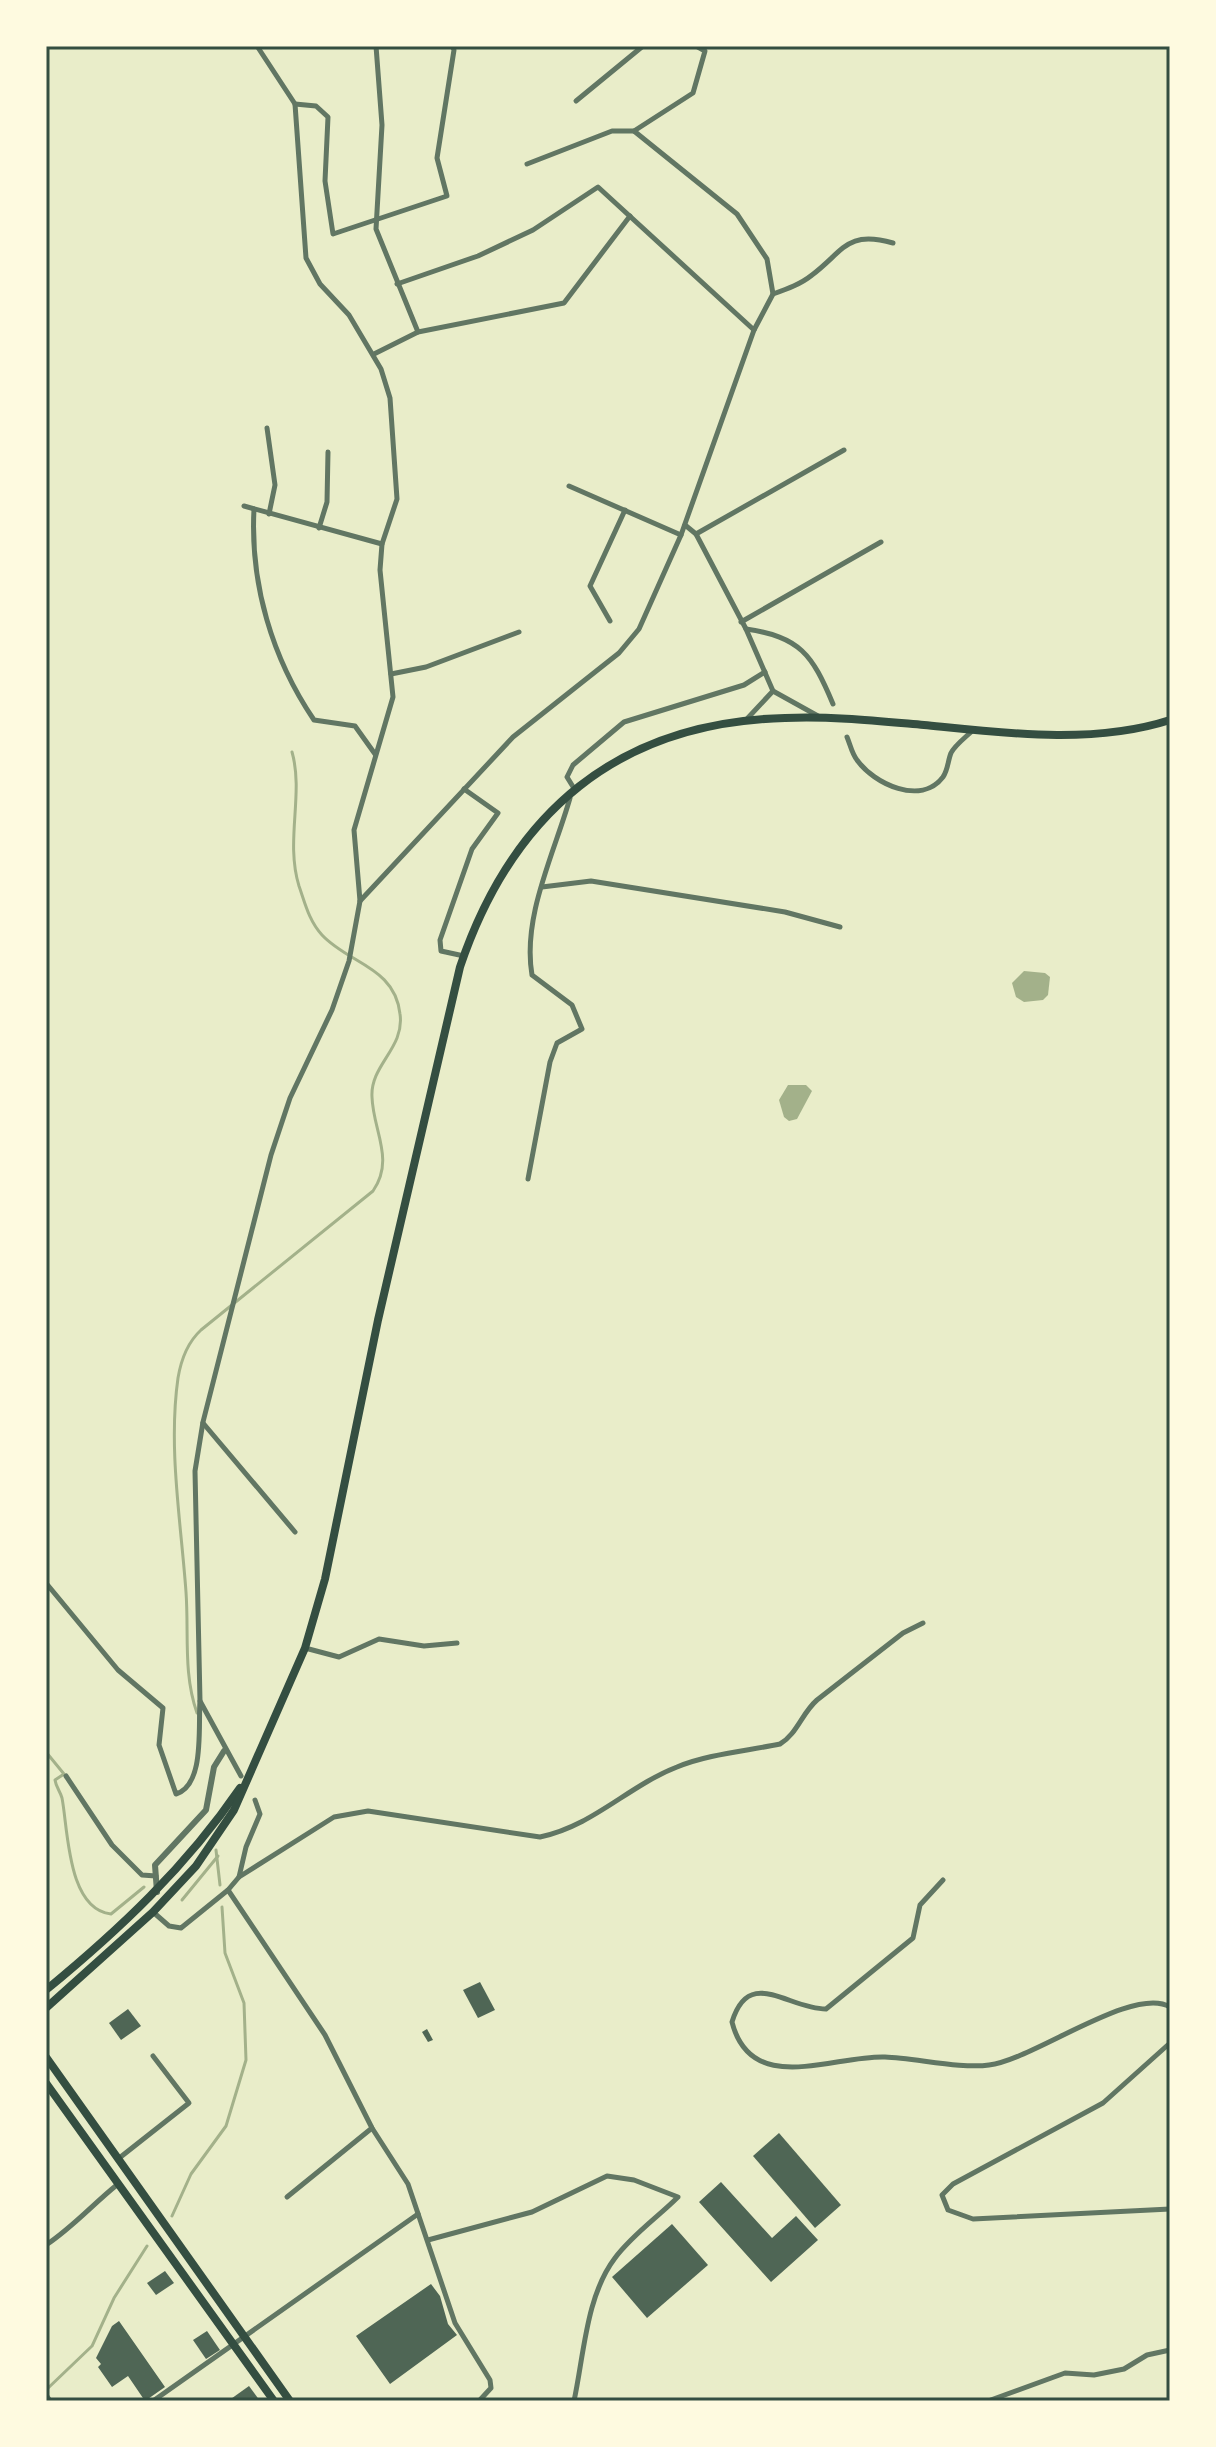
<svg xmlns="http://www.w3.org/2000/svg" width="1216" height="2447" font-family="Roboto,sans-serif">
<style>
.water{fill:#a3b18a}
.lines{fill:none;stroke-linecap:round;stroke-linejoin:round}
.stream{stroke:#a3b18a;stroke-width:3}
.building{fill:#4f6655}
.minor{stroke:#617663;stroke-width:5}
.tertiary{stroke:#617663;stroke-width:6}
.primary{stroke:#344e41;stroke-width:8}
.trunk{stroke:#344e41;stroke-width:8}
.neatline{fill:none;stroke:#344e41;stroke-width:3}
</style>
<rect width="100%" height="100%" fill="#e9edc9"/>
<g class="water">
<path d="M1024 971 1045 973 1050 977 1048 995 1043 1000 1024 1002 1016 997 1012 983Z"/>
<path d="M788 1085H806L812 1091 797 1119 789 1121 784 1117 779 1100Z"/>
</g>
<g class="lines">
<g class="stream">
<path d="M197 1713C183 1673 189 1633 186 1592 181 1522 168 1448 178 1378 181 1360 188 1342 201 1330L373 1191C395 1159 373 1131 372 1097 370 1065 405 1048 400 1014 395 967 349 964 322 935 309 921 305 903 299 886 285 841 304 794 292 752"/>
<path d="M46 1752 64 1774 55 1780C56 1787 60 1791 62 1798 68 1828 67 1909 111 1914L144 1887"/>
<path d="M216 1850 220 1885"/>
<path d="M182 1900 218 1856"/>
<path d="M172 2216 191 2174 226 2126 246 2060 244 2003 225 1953 222 1907"/>
<path d="M46 2390 92 2346 114 2298 147 2246"/>
</g>
</g>
<g class="building">
<path d="M480 1982 495 2010 478 2018 463 1990Z"/>
<path d="M128 2009 141 2026 121 2040 109 2023Z"/>
<path d="M427 2029 433 2040 428 2042 422 2032Z"/>
<path d="M779 2133 841 2205 815 2228 753 2156Z"/>
<path d="M721 2182 772 2238 796 2216 818 2240 771 2282 699 2202Z"/>
<path d="M672 2224 708 2265 647 2318 612 2277Z"/>
<path d="M165 2271 174 2283 156 2295 147 2283Z"/>
<path d="M431 2284 440 2296 448 2324 457 2335 390 2384 356 2336Z"/>
<path d="M119 2321 165 2387 145 2401 128 2376 112 2387 98 2367 101 2364 96 2358 112 2326Z"/>
<path d="M207 2331 220 2350 206 2359 193 2340Z"/>
<path d="M249 2386 260 2401H228Z"/>
</g>
<g class="lines">
<g class="minor">
<path d="M376 46 382 125 376 229 418 332"/>
<path d="M576 101 643 46"/>
<path d="M295 104 316 106 328 117 325 181 333 234 447 196 437 158 454 50 452 46"/>
<path d="M634 131 693 93 705 51 696 46"/>
<path d="M397 284 478 256 533 230 598 187 754 330"/>
<path d="M773 294C787 289 801 284 812 275 844 251 846 230 893 243"/>
<path d="M374 354 418 332 564 303 630 216"/>
<path d="M267 428 275 485 269 514"/>
<path d="M569 486 681 535"/>
<path d="M244 506 382 544"/>
<path d="M254 509C250 584 272 658 314 720L355 726 375 754"/>
<path d="M685 525 696 534 746 629 773 691 745 721"/>
<path d="M319 528 327 502 328 452"/>
<path d="M696 534 844 450"/>
<path d="M610 621 590 586 625 510"/>
<path d="M741 622 881 542"/>
<path d="M746 629C800 637 812 654 833 704"/>
<path d="M391 674 426 667 519 632"/>
<path d="M773 691 818 716"/>
<path d="M847 737C850 744 852 754 857 760 874 784 921 806 943 777 948 770 948 760 951 753 955 745 966 737 972 731"/>
<path d="M575 790 567 777 573 765 624 722 744 685 765 672"/>
<path d="M542 887 591 881 785 912 840 927"/>
<path d="M360 901 513 737 619 653 639 629 681 535 754 330 773 294 767 259 737 214 634 131H612L527 164"/>
<path d="M464 956 441 951 440 940 472 849 498 813 464 789"/>
<path d="M528 1179 550 1062 557 1043 582 1029 572 1005 532 975C522 917 554 854 570 798"/>
<path d="M203 1423 295 1532"/>
<path d="M46 1583 118 1670 163 1708 159 1745 176 1794C205 1785 198 1727 200 1701"/>
<path d="M305 1648 339 1657 379 1639 424 1646 457 1643"/>
<path d="M66 1776 112 1845 142 1875 156 1876"/>
<path d="M241 1776 200 1701 195 1471 203 1422 271 1155 290 1098 332 1010 349 961 360 901 354 830 393 697 380 570 382 544 397 499 390 398 381 369 349 315 320 284 306 258 295 104 257 46"/>
<path d="M239 1877 246 1847 260 1814 255 1800"/>
<path d="M943 1880 920 1905 913 1938 826 2009C788 2009 749 1966 732 2022 751 2097 833 2055 885 2057 915 2058 961 2069 989 2065 1033 2060 1133 1985 1170 2007"/>
<path d="M228 1890 325 2035 372 2128 408 2184 455 2323 490 2380 491 2388 479 2401"/>
<path d="M153 1912 169 1926 181 1928 228 1890 239 1877 334 1817 368 1811 540 1837C593 1826 628 1786 677 1767 708 1754 747 1751 780 1744 797 1734 802 1713 817 1700L903 1633 923 1623"/>
<path d="M1170 2043 1103 2103 953 2184 942 2195 948 2210 973 2219 1170 2209"/>
<path d="M118 2159 189 2103 153 2056"/>
<path d="M287 2197 372 2128"/>
<path d="M428 2240 532 2212 607 2176 634 2180 678 2197C658 2217 632 2235 615 2258 586 2296 584 2355 574 2401"/>
<path d="M46 2245C73 2227 93 2204 118 2184"/>
<path d="M46 2395 50 2401"/>
<path d="M153 2401 418 2214"/>
<path d="M988 2401 1065 2373 1094 2375 1124 2369 1147 2355 1170 2350"/>
</g>
<path class="tertiary" d="M157 1892 155 1865 206 1810 214 1767 224 1751"/>
<g class="primary">
<path d="M46 2057 290 2401"/>
<path d="M46 2083 274 2401"/>
</g>
<g class="trunk">
<path d="M46 1990C119 1930 186 1867 240 1788"/>
<path d="M46 2008 153 1912 196 1866 234 1810 305 1648 325 1579 378 1320 460 967C512 813 618 722 785 718 831 716 878 721 924 725 1003 733 1093 745 1170 720"/>
</g>
</g>
<rect width="1216" height="2447" fill="none" stroke="#fefae0" stroke-width="96"/>
<rect x="48" y="48" width="1120" height="2351" class="neatline"/>
</svg>
